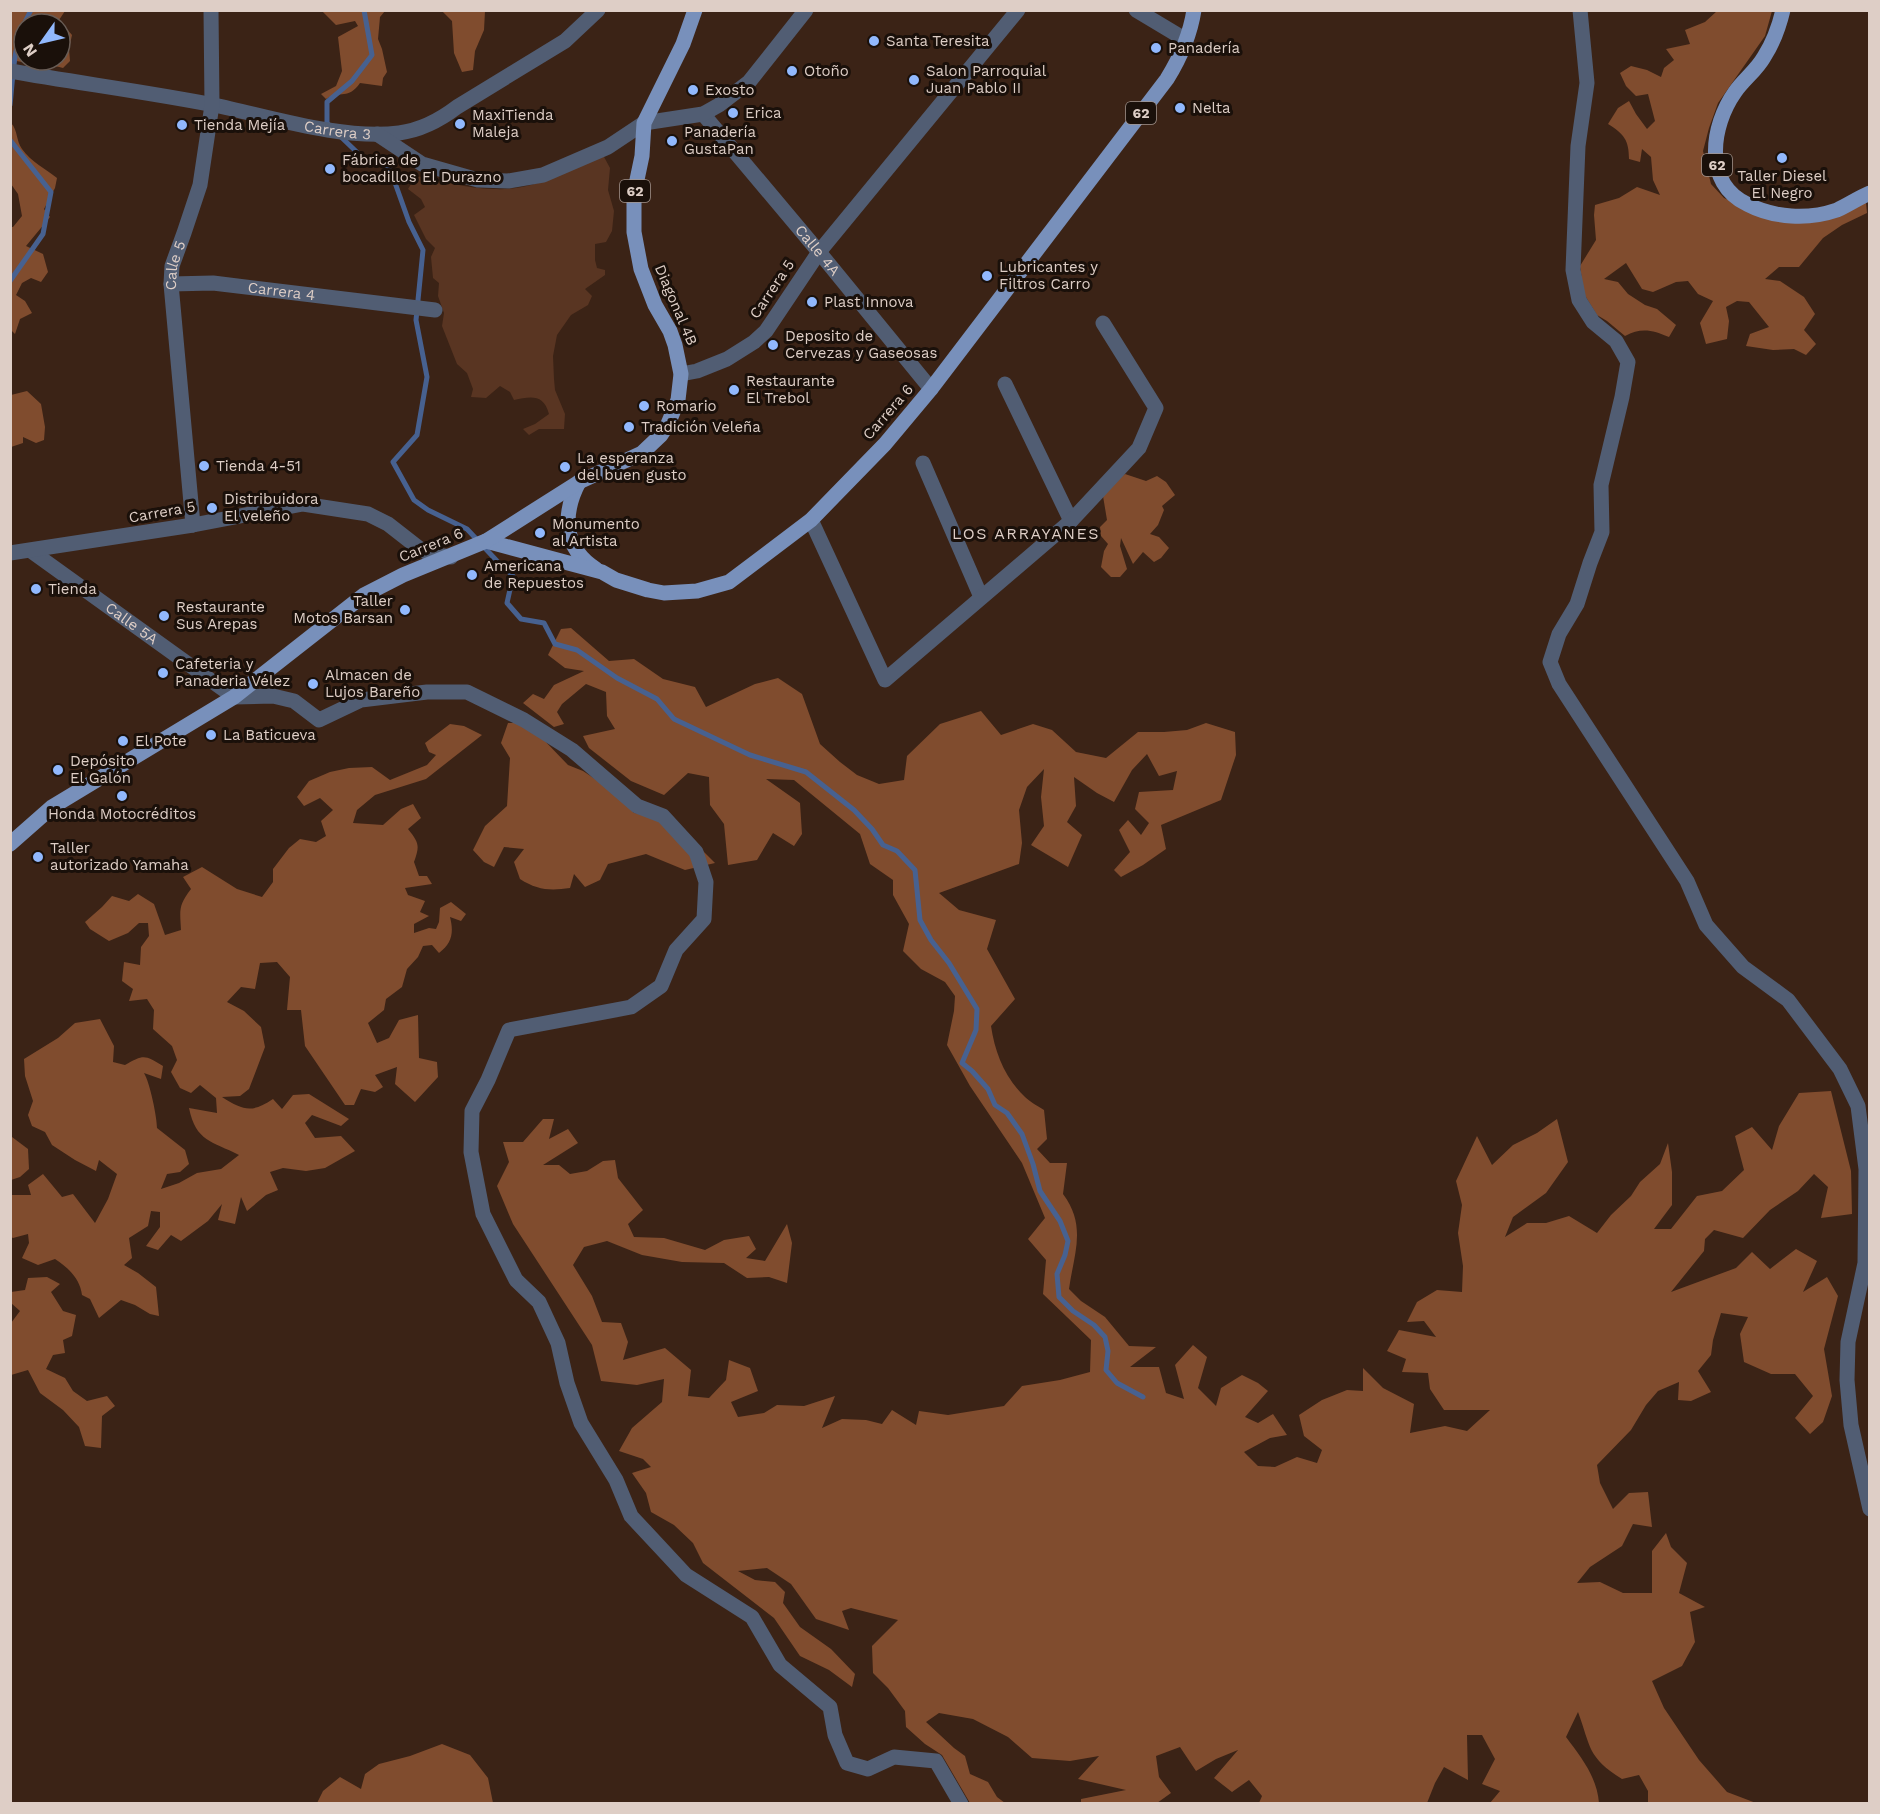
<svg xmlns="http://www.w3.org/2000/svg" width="1880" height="1814" font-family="'Work Sans',sans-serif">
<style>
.green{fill:#593522}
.forest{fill:#804c2e;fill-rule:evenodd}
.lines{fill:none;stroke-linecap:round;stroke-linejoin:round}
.stream{stroke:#476190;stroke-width:5}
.minor{stroke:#515d73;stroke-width:15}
.major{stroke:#7890bb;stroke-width:15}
.poi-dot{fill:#91b8fd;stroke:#1a100a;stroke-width:2}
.labels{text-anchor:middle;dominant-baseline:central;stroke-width:6;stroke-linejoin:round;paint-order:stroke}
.shield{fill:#1a100a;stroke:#a3958e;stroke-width:1.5}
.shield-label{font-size:14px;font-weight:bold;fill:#decec6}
.poi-label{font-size:15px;fill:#decec6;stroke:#1a100a;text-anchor:start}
.street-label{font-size:15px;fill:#decec6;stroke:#1a100a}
.neighbourhood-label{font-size:16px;letter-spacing:1.5px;fill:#decec6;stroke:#1a100a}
</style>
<rect width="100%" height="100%" fill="#3b2316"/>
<path class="green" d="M603 155 610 168 608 190 614 211 612 231 606 242 595 244V260L597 268 605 270V275L585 289 592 296 588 305 571 315 557 335 553 356 554 379 555 390 565 414 564 429H539L529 435 523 429 535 424 549 414C544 394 531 396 514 400L510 392 500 386 486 398 471 397 473 389 467 373 457 364 442 326 444 313 438 296 439 283 433 278 431 257 435 248 426 239 414 215 425 207 421 199 408 189 416 176C441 180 467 189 494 189 534 191 568 171 603 155Z"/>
<g class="forest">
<path d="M10 11H65L59 20 72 35 69 49 70 61 63 68C53 65 43 66 33 60L22 62 11 60ZM24 24H60V60H24Z"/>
<path d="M322 11H385L380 17 378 39 382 49 387 72 383 78 382 86 360 83C348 100 341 90 326 99L321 94 336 86 342 71 338 37 358 26 355 21 336 25Z"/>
<path d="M442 11H485L484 30 475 51 473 70 462 72 454 53 452 21Z"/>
<path d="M1717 11H1772L1765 36 1718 103 1709 128 1703 151 1711 184 1724 198 1761 214 1866 203 1867 213 1842 225 1823 238 1799 267H1779L1765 279 1780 281 1804 297 1815 314 1804 330 1816 344 1806 355 1794 349 1773 350 1746 346 1750 334 1769 327 1749 302 1737 301 1726 307 1729 321 1727 339 1706 344 1700 323 1713 301 1698 294 1688 281 1676 282 1653 292 1642 289 1626 263 1604 279 1618 282 1628 294 1645 305 1657 309 1676 325 1669 337C1653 330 1641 327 1625 336L1607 321 1597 315 1584 294 1580 266 1596 240 1594 215 1595 205 1619 198 1637 187 1660 195 1653 180 1651 157 1642 149 1640 162 1629 159C1629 140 1624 134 1608 124L1618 108 1629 101 1636 114 1647 129 1655 121 1648 94 1636 96 1626 86 1620 73 1631 66 1647 70 1661 77 1664 68 1674 60 1666 49 1690 44 1685 30 1705 22Z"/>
<path d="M11 123C18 130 16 141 22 149 31 162 46 169 57 178L55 188 44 209 50 217 26 246 43 254 48 272 41 282 31 278 22 283 16 295 25 301 32 313 20 319 15 334 10 329 11 227H13L22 216 18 194 11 184Z"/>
<path d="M27 391 41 404 45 427 44 440 36 443 23 437V443L11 447V395Z"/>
<path d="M1125 474 1146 481 1157 476 1166 482 1175 495 1162 506 1164 510 1158 525 1150 534 1159 537 1169 548 1161 558 1154 562 1143 552 1133 564 1121 538 1120 546 1127 569 1120 577H1111L1101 567 1104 551 1108 544 1101 536 1100 527 1107 520 1102 490Z"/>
<path d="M571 628 609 661 634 659 663 679 695 687 706 707 755 684 778 678 802 694 820 744 840 762 857 775 879 784 904 780 907 756 940 724 981 711 1001 735 1033 724 1052 730 1076 752 1106 758 1138 732H1164L1187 730 1206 723 1235 732 1236 755 1221 800 1161 825 1166 849 1143 865 1121 877 1114 870 1130 852 1119 830 1128 820 1141 835 1149 823 1135 809 1139 792 1173 790 1177 771 1159 776 1147 754 1132 770 1114 802 1097 793 1074 777 1076 806 1067 822 1082 835 1068 867 1031 845 1044 826 1041 797 1044 769 1027 787 1019 810 1022 843 1019 864 939 893 959 910 996 920 987 949 1015 999 991 1026C995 1053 1005 1078 1025 1097 1030 1102 1038 1106 1044 1110L1047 1139 1037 1149 1050 1163H1067L1063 1194C1087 1226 1074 1253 1069 1289L1081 1301 1105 1317 1129 1346 1156 1347 1130 1367H1159L1166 1393 1184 1399 1175 1365 1193 1345 1207 1357 1198 1388 1216 1406 1221 1388 1242 1375 1258 1383 1268 1391 1245 1417 1258 1423 1273 1414 1287 1435 1270 1438 1244 1452 1258 1466 1275 1467 1297 1457 1317 1463 1322 1450 1304 1436 1299 1415 1322 1400 1347 1390 1363 1391V1368L1383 1388 1414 1404 1410 1433 1445 1426 1467 1431 1490 1410H1444L1430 1389 1428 1373 1402 1372 1406 1359 1387 1351 1399 1330 1436 1337 1424 1321 1407 1322 1417 1302 1437 1290 1462 1292 1463 1266 1458 1233 1462 1205 1456 1181 1477 1136 1492 1165 1513 1145 1537 1133 1557 1119 1568 1162 1546 1193 1513 1217 1505 1237 1527 1223H1546L1569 1216 1597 1233 1611 1215 1631 1196 1640 1182 1660 1164 1668 1143 1672 1172V1205L1654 1229H1671L1697 1196 1722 1191 1744 1170 1735 1136 1752 1127 1772 1150 1779 1126 1799 1093 1831 1091 1851 1171 1852 1214 1821 1218 1828 1187 1814 1174 1798 1191 1770 1210 1743 1238 1714 1230 1705 1239 1704 1251 1671 1292 1736 1268 1752 1252 1770 1269 1796 1249 1817 1261 1803 1292 1827 1277 1838 1296 1824 1349 1832 1396 1823 1422 1810 1434 1795 1418 1813 1396 1795 1374H1771L1744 1362 1740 1334 1748 1317 1721 1313 1713 1340 1711 1355 1698 1371 1711 1392 1691 1401 1678 1400 1679 1382 1658 1391 1646 1405 1631 1430 1597 1465 1600 1483 1613 1509 1629 1493 1648 1492 1652 1527 1633 1524 1622 1546 1590 1567 1577 1583 1600 1582 1623 1593H1652V1551L1666 1533 1671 1547 1687 1563 1679 1593 1705 1607 1690 1612 1695 1642 1682 1666 1652 1681 1664 1708 1699 1760 1727 1792 1756 1803H1648V1791L1639 1775 1622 1779C1587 1757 1591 1747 1578 1712L1566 1737C1581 1757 1597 1777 1599 1803H1490L1500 1791 1482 1784 1495 1759 1482 1735H1467L1468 1780 1444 1767 1435 1783 1427 1803H1259L1262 1796 1249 1780 1232 1792 1214 1778 1238 1750 1216 1759 1196 1771 1180 1747 1156 1756 1159 1777 1171 1793 1157 1803H1081V1799L1126 1790 1078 1779 1099 1756 1070 1761 1032 1758 1008 1737 973 1719 939 1713 926 1722 954 1748 965 1756 970 1774 988 1782 997 1797 1005 1803H970L942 1755 925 1744 906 1727 905 1711 888 1688 873 1673 872 1646 898 1620 851 1608 842 1611 849 1630 816 1619 791 1584 767 1568 738 1571 755 1580 775 1582 785 1592 783 1603 800 1627 831 1649 855 1674 852 1687 829 1670 800 1656 774 1618 703 1563 693 1543 674 1525 651 1512 646 1493 632 1473 651 1467 643 1459 619 1451 632 1428 662 1402 664 1379 637 1385 601 1381 592 1345 513 1224 497 1186 509 1162 503 1142H523L543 1119H554L549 1139 568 1129 578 1143 543 1165H559L570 1174 587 1171 603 1161 615 1160 618 1178 643 1210 628 1224 634 1237 664 1238 705 1250 724 1240 749 1236 756 1249 746 1258 765 1261 787 1224 792 1243 787 1283 769 1277 747 1278 724 1263 682 1262 642 1255 607 1241 584 1247 573 1265 592 1296 602 1322 621 1323 628 1342 623 1360 665 1348 691 1370 688 1396 709 1398 726 1380 729 1360 750 1368 758 1391 731 1402 738 1417 764 1413 777 1405 804 1406 835 1396 822 1428 842 1419 866 1420 882 1424 892 1410 916 1425 919 1411 948 1415 1004 1406 1022 1386 1060 1380 1090 1372 1091 1340 1043 1294 1046 1260 1028 1239 1045 1218 1022 1163 970 1086 947 1045 954 1011 955 996 945 982 921 969 903 951 909 924 893 895V880L870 864 860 834 794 780 766 779 800 803 802 834 794 846 773 833 757 860 728 865 724 824 710 805 709 777 688 773 664 795 631 781 589 748 583 736 615 729 607 716 606 692 586 684 562 704 557 712 564 724 554 727 523 703 533 694 544 699 554 685 584 671 565 668 548 655 561 629Z"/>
<path d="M508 723H523L542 738 568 765 583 771 616 793 634 813 649 814 697 845 715 863 685 870 646 854 608 864 600 880 585 887 574 874 570 888C550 891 537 890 520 879L514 862 524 849 504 847 494 867 484 862 473 850 485 826 507 806 510 758 501 743Z"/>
<path d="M450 724 464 726 482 735 426 779 375 795 357 810 353 823 383 825 401 809 413 804 421 818 408 829C419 843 420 845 414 862L419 876H427L432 884 405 888 408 895 425 901 420 912 429 916 414 924V933L429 928 436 929 439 922 440 908 451 902 466 914 461 921 450 917C454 933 452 943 439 953L432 945 423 946 418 957 407 969 402 987 386 999 384 1010 368 1023 377 1043 389 1038 399 1020 418 1015 419 1058 437 1062 438 1077 415 1102 395 1084 397 1067 375 1075 383 1087 375 1092 361 1089 354 1105H345L305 1046 301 1010H287L290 977 277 962 260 963 255 989 241 987 227 1002 244 1011 261 1027 265 1047 249 1089 240 1096 222 1097C244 1111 252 1113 273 1099L282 1109 293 1095 309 1094 349 1119 341 1126 312 1115 305 1123 315 1138 341 1136 355 1151 325 1168 306 1171 283 1168 270 1172 278 1190 266 1195 247 1211 241 1197 235 1224 218 1220 222 1204 208 1221 181 1241 171 1235 158 1250 146 1246 160 1227V1212L151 1211 148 1226 129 1238 132 1258 124 1265 138 1273 156 1287 159 1316 150 1314 135 1305 121 1300 99 1318 90 1299 82 1295C80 1279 69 1268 55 1259L38 1265 22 1258 29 1243 28 1234 13 1238 11 1237V1195H31L28 1185 43 1174 62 1197 73 1194 95 1223 108 1199 117 1174 99 1160 96 1171 75 1160 52 1145 45 1132 32 1126 28 1115 33 1101 25 1076 24 1059 58 1038 75 1023 100 1019 114 1046 113 1062 125 1065C144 1054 145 1055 163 1066L161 1079 144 1073C150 1083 157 1117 157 1128L185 1150 189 1164 180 1172 167 1174 161 1189 179 1183 197 1173 221 1169 239 1155C212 1141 196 1142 189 1108L217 1113 216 1098 200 1085 191 1093 180 1088 171 1072 177 1060 172 1046 153 1029 154 1010 147 999 129 1001 133 989 122 981 124 962 140 965 141 947 149 936 148 923H139L128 933 109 941 90 929 85 922 102 907 112 896 129 901 138 894 154 904 165 935 181 930C180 910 178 906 191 889L183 877 202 867 237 889 262 897 273 882V869L289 848 300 839 316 842 326 836 321 821 333 810 320 798 304 806 297 797 309 781 330 772 349 768 372 767 390 780 427 765 436 755 429 752 425 743Z"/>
<path d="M12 1137 28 1149 29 1169 20 1177 11 1180 10 1140Z"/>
<path d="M47 1277 60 1284 51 1292 63 1311 76 1315 72 1336 63 1340 65 1353 53 1355 46 1369 65 1378 73 1391 87 1401 107 1396 115 1406 102 1416 101 1448 85 1446 79 1427 63 1410 40 1393 28 1370 11 1375V1323L20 1311 11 1303V1292L25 1290 28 1278Z"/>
<path d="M442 1744 470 1755 488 1778 493 1803H317L323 1791 340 1777 361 1789 365 1774 379 1764 410 1756Z"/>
</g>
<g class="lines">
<g class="stream">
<path d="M24 24 31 10"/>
<path d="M10 105C13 79 13 49 24 25"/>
<path d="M330 126 327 123V102L352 81 372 55 364 10"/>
<path d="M339 135 364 159 389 166 409 222 423 250 416 320 427 377 417 435 393 462 414 500 428 510 467 529 497 561 513 576 507 603 521 619 544 623 555 644 577 650 617 678 657 699 674 719 750 755 806 772 854 810 872 829 883 845 897 851 915 870 920 920 931 940 949 963 977 1009 976 1030 962 1063 972 1071 988 1089 995 1105 1007 1113 1022 1134 1033 1164 1040 1191 1060 1221 1068 1241 1065 1255 1057 1274 1059 1297 1073 1311 1094 1325 1105 1337 1108 1351 1106 1370 1117 1383 1143 1397"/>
<path d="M10 140 51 192 43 234 10 281"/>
</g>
<g class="minor">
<path d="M1136 10 1186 40"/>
<path d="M1580 10 1587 83 1578 146 1573 270 1579 300 1593 322 1616 341 1628 362 1622 397 1601 485 1602 532 1590 563 1577 604 1559 634 1550 662 1559 684 1687 881 1706 925 1743 967 1788 1000 1840 1069 1858 1106 1866 1169 1865 1263 1848 1342 1847 1380 1851 1425 1870 1509"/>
<path id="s1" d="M10 71C78 83 147 92 214 105 271 117 342 140 399 133 421 130 440 120 457 107L565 41 598 10"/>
<path id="s2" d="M703 114 819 252 931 389"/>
<path d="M377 134 422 164 478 180 508 181 543 175 608 147 644 123 703 114 719 105 749 82 806 10"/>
<path id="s3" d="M171 284 213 283 435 310"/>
<path d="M681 374 697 371 727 359 754 342 766 331 819 252 1018 10"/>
<path d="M1005 384 1071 521"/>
<path d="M923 463 981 597"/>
<path d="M811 520 885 680 1071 521 1139 448 1156 408 1103 323"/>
<path id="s4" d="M193 525 171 284 172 266 184 233 200 185 212 105 211 10"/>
<path id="s5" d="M31 551 234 697 273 696 294 701 319 720 361 700 427 692H467L524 720 572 750 637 806 663 816 696 852 706 882 704 919 676 950 661 986 631 1007 509 1030 488 1080 472 1111 471 1152 483 1214 516 1280 539 1302 558 1343 567 1383 581 1423 616 1480 631 1516 686 1575 752 1617 780 1665 830 1707 835 1735 847 1763 868 1769 894 1757 936 1761 961 1804"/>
<path d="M10 553 193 525 303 504 368 514 388 524 420 549 430 554 451 557"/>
</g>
<g class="major">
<path d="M1783 10C1779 27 1773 43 1764 57 1756 71 1744 79 1735 92 1711 126 1703 183 1747 204 1774 218 1808 220 1837 210 1848 205 1858 198 1870 193"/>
<path d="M579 482C562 514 563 548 596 569"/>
<path d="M486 541 602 572 616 580 648 590 664 593 697 591 729 582 811 520 885 444 931 389 1167 79C1180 58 1190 36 1194 10"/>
<path d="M10 844 52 807 234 697 364 595 403 575 486 541 579 482 642 453 661 435 668 424 678 400 681 374 675 345 670 331 655 305 641 269 634 232V194L642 156 644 123 683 44 695 10"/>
</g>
</g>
<g class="poi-dot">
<circle cx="874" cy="41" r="6"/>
<circle cx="1156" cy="48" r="6"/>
<circle cx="792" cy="71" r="6"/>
<circle cx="914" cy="80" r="6"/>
<circle cx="693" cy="90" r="6"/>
<circle cx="1180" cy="108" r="6"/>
<circle cx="733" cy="113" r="6"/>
<circle cx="460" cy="124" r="6"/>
<circle cx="182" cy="125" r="6"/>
<circle cx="672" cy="141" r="6"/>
<circle cx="1782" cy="158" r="6"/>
<circle cx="330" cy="169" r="6"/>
<circle cx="987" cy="276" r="6"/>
<circle cx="812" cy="302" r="6"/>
<circle cx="773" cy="345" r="6"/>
<circle cx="734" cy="390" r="6"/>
<circle cx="644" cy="406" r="6"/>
<circle cx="629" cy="427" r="6"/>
<circle cx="204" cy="466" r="6"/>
<circle cx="565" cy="467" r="6"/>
<circle cx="212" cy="508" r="6"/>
<circle cx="540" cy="533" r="6"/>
<circle cx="472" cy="575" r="6"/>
<circle cx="36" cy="589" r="6"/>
<circle cx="405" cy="610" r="6"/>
<circle cx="164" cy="616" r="6"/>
<circle cx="163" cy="673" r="6"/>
<circle cx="313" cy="684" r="6"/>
<circle cx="211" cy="735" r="6"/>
<circle cx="123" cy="741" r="6"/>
<circle cx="58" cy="770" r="6"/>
<circle cx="122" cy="796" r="6"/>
<circle cx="38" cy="857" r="6"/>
</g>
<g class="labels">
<g class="shield">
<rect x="1126" y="102" width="30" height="22" rx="4.5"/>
<rect x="1702" y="154" width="30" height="22" rx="4.5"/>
<rect x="620" y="180" width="30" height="22" rx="4.5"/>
</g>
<g class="shield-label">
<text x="1141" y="113">62</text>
<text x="1717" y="165">62</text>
<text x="635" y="191">62</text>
</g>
<g class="poi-label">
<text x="886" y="41">Santa Teresita</text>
<text x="1168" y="48">Panadería</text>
<text x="804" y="71">Otoño</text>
<text x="926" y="71">Salon Parroquial<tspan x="926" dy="17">Juan Pablo II</tspan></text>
<text x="705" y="90">Exosto</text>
<text x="1192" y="108">Nelta</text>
<text x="745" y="113">Erica</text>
<text x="472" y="115">MaxiTienda<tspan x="472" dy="17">Maleja</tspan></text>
<text x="194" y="125">Tienda Mejía</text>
<text x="684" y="132">Panadería<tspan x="684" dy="17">GustaPan</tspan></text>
<text x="342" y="160">Fábrica de<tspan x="342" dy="17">bocadillos El Durazno</tspan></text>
<text x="1782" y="176" text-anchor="middle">Taller Diesel<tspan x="1782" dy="17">El Negro</tspan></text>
<text x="999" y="267">Lubricantes y<tspan x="999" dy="17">Filtros Carro</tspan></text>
<text x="824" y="302">Plast Innova</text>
<text x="785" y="336">Deposito de<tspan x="785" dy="17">Cervezas y Gaseosas</tspan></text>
<text x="746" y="381">Restaurante<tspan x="746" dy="17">El Trebol</tspan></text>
<text x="656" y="406">Romario</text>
<text x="641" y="427">Tradición Veleña</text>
<text x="577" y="458">La esperanza<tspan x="577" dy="17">del buen gusto</tspan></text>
<text x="216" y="466">Tienda 4-51</text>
<text x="224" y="499">Distribuidora<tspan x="224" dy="17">El veleño</tspan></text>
<text x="552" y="524">Monumento<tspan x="552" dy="17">al Artista</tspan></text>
<text x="484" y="566">Americana<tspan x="484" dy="17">de Repuestos</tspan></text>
<text x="48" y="589">Tienda</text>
<text x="393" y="601" text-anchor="end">Taller<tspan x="393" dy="17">Motos Barsan</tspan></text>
<text x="176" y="607">Restaurante<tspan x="176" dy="17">Sus Arepas</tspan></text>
<text x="175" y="664">Cafeteria y<tspan x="175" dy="17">Panaderia Vélez</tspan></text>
<text x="325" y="675">Almacen de<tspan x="325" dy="17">Lujos Bareño</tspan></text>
<text x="223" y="735">La Baticueva</text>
<text x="135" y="741">El Pote</text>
<text x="70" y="761">Depósito<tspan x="70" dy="17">El Galón</tspan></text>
<text x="122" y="814" text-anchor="middle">Honda Motocréditos</text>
<text x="50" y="848">Taller<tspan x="50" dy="17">autorizado Yamaha</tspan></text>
</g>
<g class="street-label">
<text stroke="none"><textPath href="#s1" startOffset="333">Carrera 3</textPath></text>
<text stroke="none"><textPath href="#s2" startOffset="178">Calle 4A</textPath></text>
<text stroke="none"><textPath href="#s4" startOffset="261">Calle 5</textPath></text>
<text transform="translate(772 289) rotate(-56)">Carrera 5</text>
<text stroke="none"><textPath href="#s3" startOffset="111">Carrera 4</textPath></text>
<text transform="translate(676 305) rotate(67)">Diagonal 4B</text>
<text transform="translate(888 412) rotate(-49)">Carrera 6</text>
<text transform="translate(162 512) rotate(-10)">Carrera 5</text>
<text transform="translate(431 545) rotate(-22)">Carrera 6</text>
<text stroke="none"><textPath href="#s5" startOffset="124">Calle 5A</textPath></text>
</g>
<g class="neighbourhood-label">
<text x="1026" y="533">LOS ARRAYANES</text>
</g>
</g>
<rect width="1880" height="1814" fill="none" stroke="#decec6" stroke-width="24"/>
<g transform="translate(42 42) rotate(236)"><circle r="28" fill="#1a100a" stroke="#685c55" stroke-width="1.5"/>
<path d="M0-4.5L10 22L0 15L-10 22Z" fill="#91b8fd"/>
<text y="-9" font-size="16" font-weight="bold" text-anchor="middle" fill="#decec6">N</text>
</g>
</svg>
